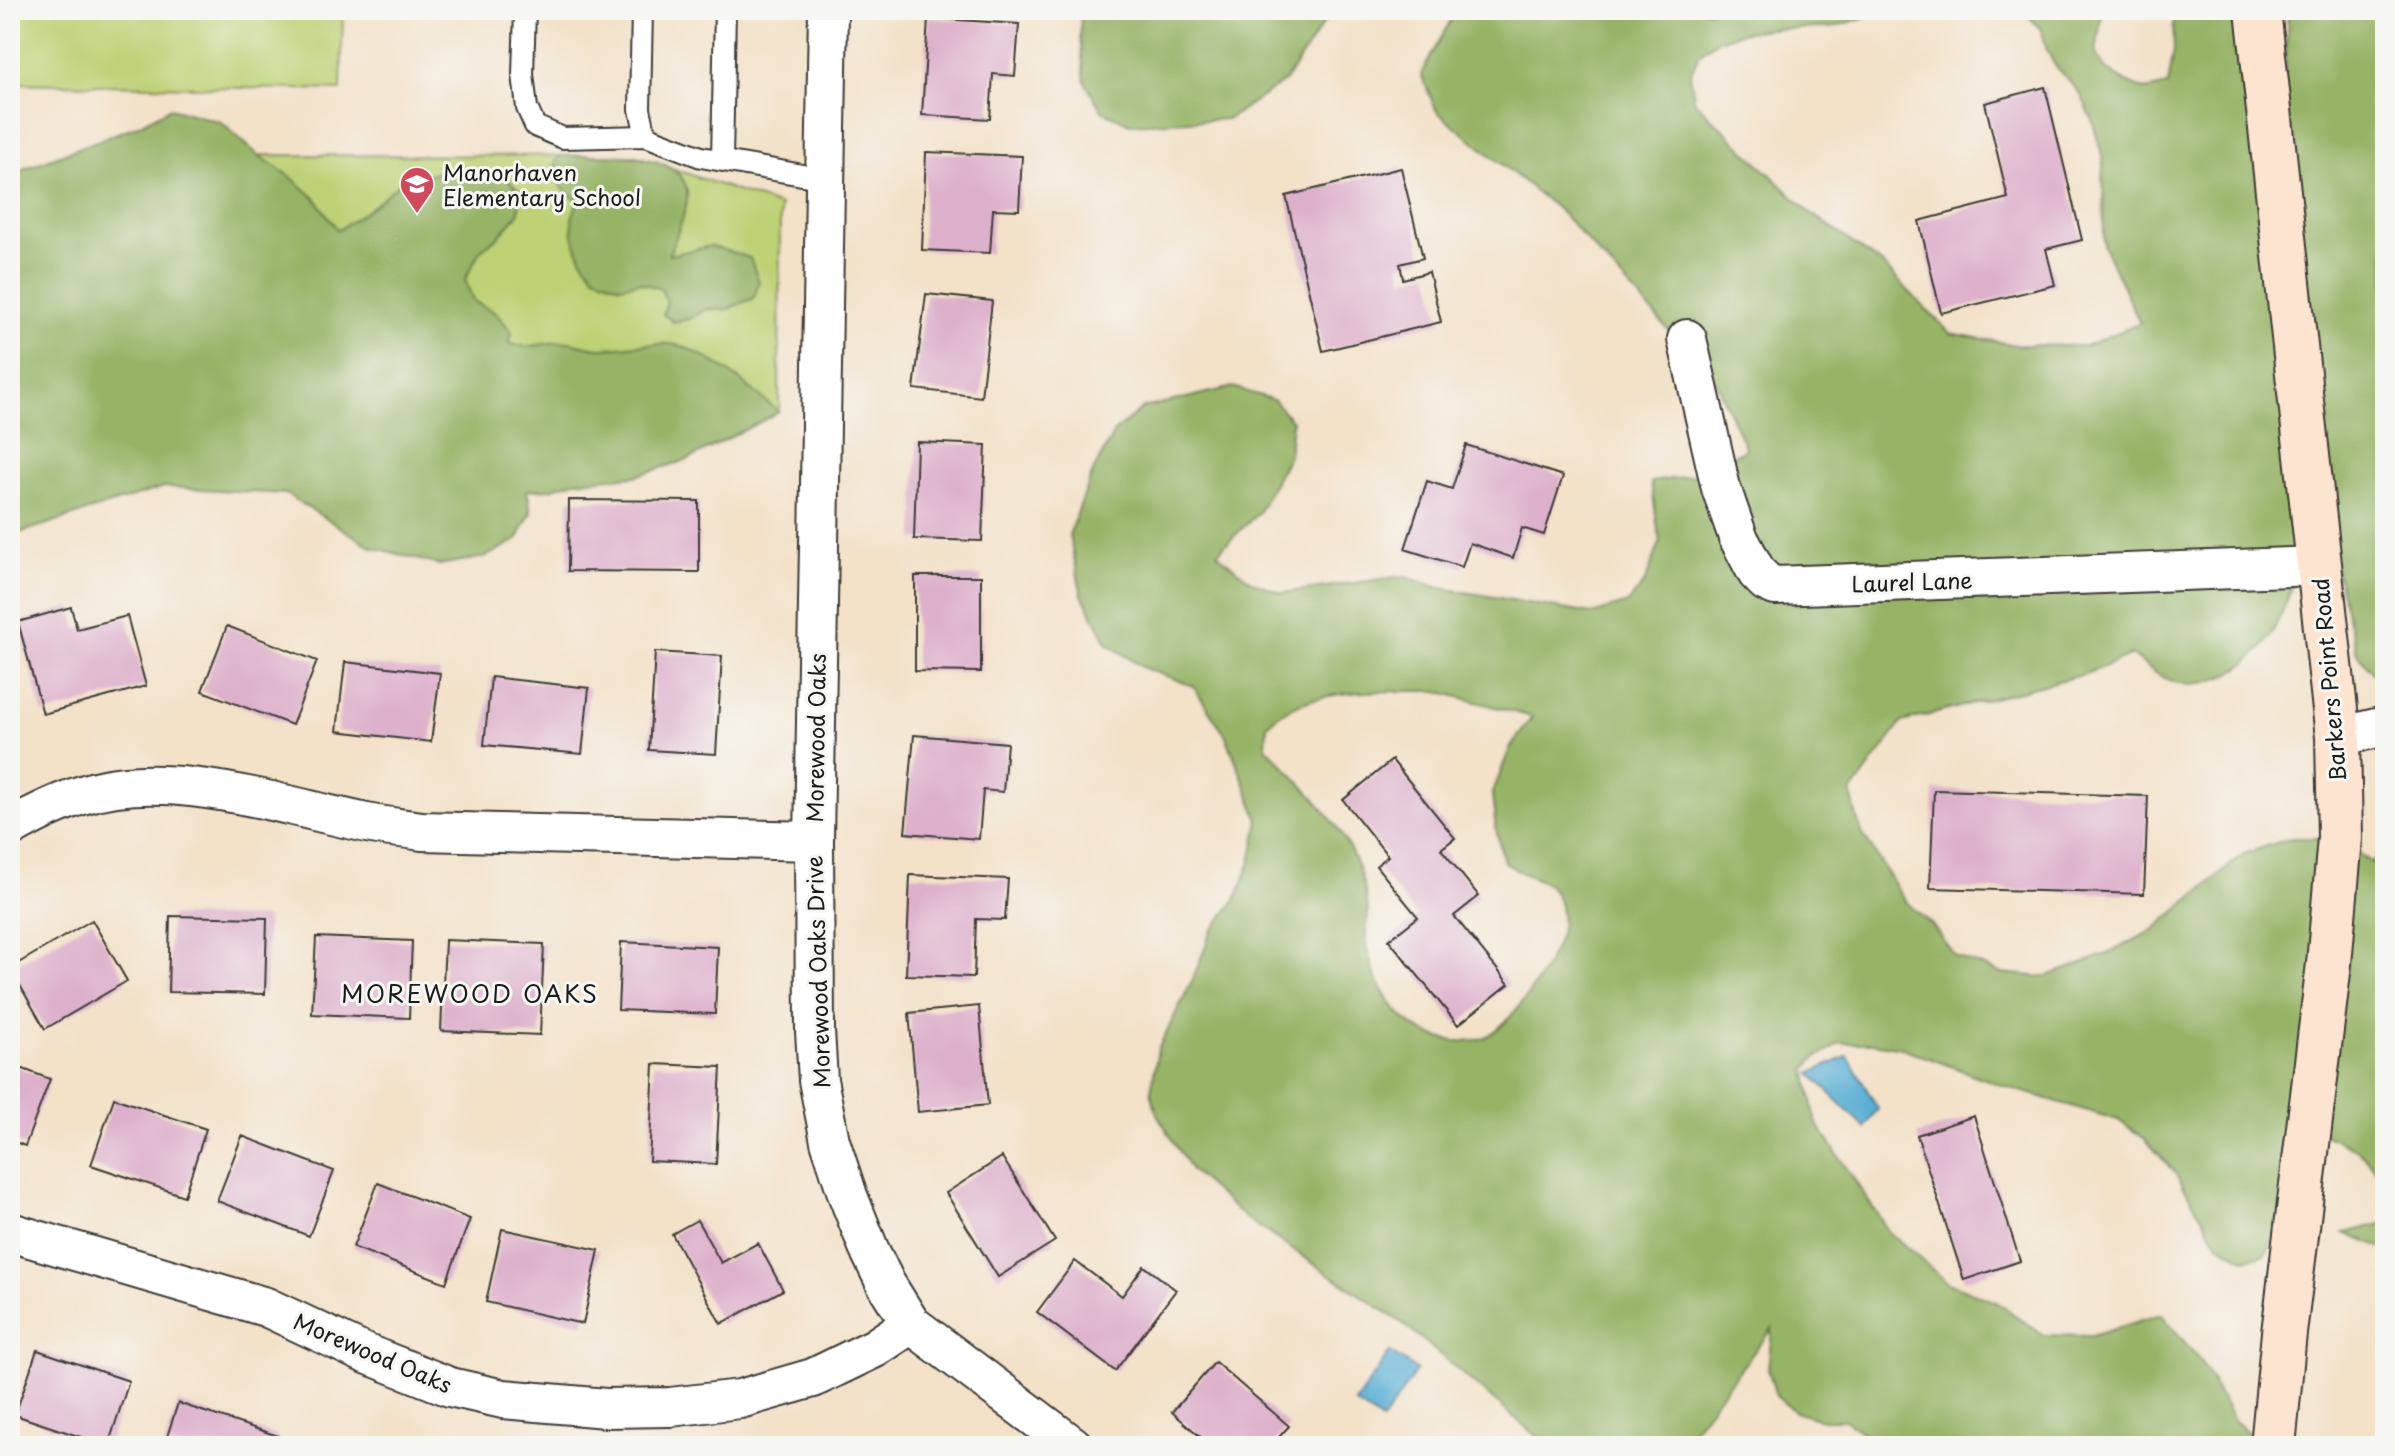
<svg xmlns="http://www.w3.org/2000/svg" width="2395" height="1456" font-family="'Playpen Sans',sans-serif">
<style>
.green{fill:#bdd175;stroke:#6c7648;stroke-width:2}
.forest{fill:#96b366;stroke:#596841;stroke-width:2;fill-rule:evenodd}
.water{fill:#58aed4;stroke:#3a6578;stroke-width:2}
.building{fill:#ddb0cb}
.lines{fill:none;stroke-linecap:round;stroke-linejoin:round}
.lane-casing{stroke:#3c3a36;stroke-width:24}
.street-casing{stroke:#3c3a36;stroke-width:42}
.secondary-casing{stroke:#3c3a36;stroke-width:48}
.lane{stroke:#fff;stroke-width:20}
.street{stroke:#fff;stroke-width:38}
.secondary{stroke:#fde4d1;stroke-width:44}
.labels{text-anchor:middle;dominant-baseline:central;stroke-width:6;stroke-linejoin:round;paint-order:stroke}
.poi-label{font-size:22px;fill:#1c1c1c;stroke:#f6f6f2;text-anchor:start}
.street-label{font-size:22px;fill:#1c1c1c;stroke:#f6f6f2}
.neighbourhood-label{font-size:24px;letter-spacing:2px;fill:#1c1c1c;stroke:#f6f6f2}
</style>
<rect width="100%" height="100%" fill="#f6f6f2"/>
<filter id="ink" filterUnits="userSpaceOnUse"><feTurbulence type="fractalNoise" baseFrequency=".0125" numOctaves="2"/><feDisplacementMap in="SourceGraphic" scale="16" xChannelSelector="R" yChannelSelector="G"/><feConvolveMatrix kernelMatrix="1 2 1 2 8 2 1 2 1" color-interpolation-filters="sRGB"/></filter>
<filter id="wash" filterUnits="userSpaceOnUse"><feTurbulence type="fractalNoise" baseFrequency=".006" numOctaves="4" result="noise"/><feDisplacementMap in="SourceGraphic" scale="32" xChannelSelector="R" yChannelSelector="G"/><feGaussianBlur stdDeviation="1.8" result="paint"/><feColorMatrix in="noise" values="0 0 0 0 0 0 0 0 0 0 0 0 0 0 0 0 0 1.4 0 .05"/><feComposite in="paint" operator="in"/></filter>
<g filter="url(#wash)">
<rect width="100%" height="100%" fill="#f3e1c8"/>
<g class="green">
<path d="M10 10H343L341 90 10 83Z"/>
<path d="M258 155 637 156 780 206 779 412 247 395Z"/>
</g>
<g class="forest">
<path d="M1081 10H1332L1285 81 1228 119 1130 124 1102 111 1085 82 1080 38Z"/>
<path d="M1450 10H1888L1831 28 1769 29 1739 33 1716 41 1699 54 1690 75 1695 102 1808 211 1882 264 1950 333 2016 345 2085 346 2140 323 2104 246 2103 159 2091 116 2080 93 2054 64 2046 48 2042 31 2028 15 2018 10H2102L2096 54 2104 67 2126 82 2145 90 2168 85 2174 50 2173 10H2239L2284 93 2288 10H2385V688L2357 653 2333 558 2299 567C2292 589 2284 610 2273 631 2255 663 2219 688 2180 683 2162 680 2146 666 2132 655L2085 674 1902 722 1851 793 1860 830 1906 902 1932 925 1955 956 2000 973 2045 977 2107 954 2152 931 2244 854 2290 838H2340L2372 863 2385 842V1180L2358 1150 2309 1127 2278 1235 2264 1255 2244 1259 2218 1244 2176 1174 2145 1139 2118 1120 2001 1085 1902 1048 1873 1043H1840L1813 1060 1806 1070 1816 1122 1889 1232 1948 1283 1998 1303 2043 1335 2092 1336 2161 1314 2200 1360 2234 1420 2263 1446H1879L1845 1420H1822L1795 1412 1776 1396 1768 1369 1772 1329 1680 1446H1548L1405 1325 1244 1217 1191 1170 1157 1114 1151 1091 1158 1049 1193 979 1211 932 1236 899 1251 862 1259 820 1226 736 1193 686 1142 667 1108 644 1082 595 1069 535 1092 474 1114 432 1143 408 1233 387 1274 400 1292 421 1289 455 1258 513 1217 553 1251 581 1282 593 1403 576 1436 587 1592 614 1628 603 1645 582 1660 543 1651 482 1695 475 1746 449 1716 382 1560 211 1437 112 1421 74 1451 20ZM1437 691 1532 717 1510 748 1492 795 1496 829 1504 862C1511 866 1517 871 1525 874 1539 881 1549 880 1557 897 1561 904 1562 920 1561 927 1558 956 1510 1029 1483 1038 1464 1044 1442 1041 1424 1032 1390 1015 1370 976 1366 938 1365 930 1368 922 1368 914 1368 902 1364 885 1360 873 1343 823 1302 784 1266 747L1267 725C1304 685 1386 692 1437 691Z"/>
<path d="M170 108 221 122 258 155 291 177 316 199 338 230 373 206 403 180 460 168 500 173 520 190 519 213 499 236 480 251 465 279 473 301 496 313 512 332 509 343C531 351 548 340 570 342 580 344 590 348 601 348 624 348 646 342 669 344 704 347 752 390 779 412L687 460 635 476 575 481 550 489 527 490 531 512 517 540 485 557 439 565 372 547 286 494 164 487 10 536V174L136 126Z"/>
<path d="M559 156C592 156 692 145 687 200 685 218 675 237 669 255L711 246 750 258 759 282 754 298 725 310 707 309 689 319 673 322 663 314 667 302 661 289 640 282 620 286 595 276 581 258 573 235 572 218 578 200C560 190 548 175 559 156Z"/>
<path d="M2385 1223V1249L2344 1233Z"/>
</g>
<g class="water">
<path d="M1848 1056 1878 1109 1865 1128 1810 1073Z"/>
<path d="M1390 1352 1417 1370 1382 1421 1355 1403Z"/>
</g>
<g id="blocks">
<g class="building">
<path d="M928 18 1019 24 1015 76 993 74 990 119 922 115Z"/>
<path d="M2045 87 2082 240 2046 249 2055 285 1941 313 1919 221 2008 198 1985 103Z"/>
<path d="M926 152 1022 156 1019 210 993 209 990 253 922 250Z"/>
<path d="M1401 168 1423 258 1400 264 1403 279 1429 272 1441 322 1323 351 1286 196Z"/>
<path d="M926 294 992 301 981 397 914 389Z"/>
<path d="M917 442 986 445 982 541 914 539Z"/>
<path d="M1466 445 1563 476 1544 535 1522 528 1513 558 1470 543 1462 567 1405 549 1427 481 1452 489Z"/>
<path d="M569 500 699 501V572L568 571Z"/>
<path d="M915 576H981V672L915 671Z"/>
<path d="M71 607 77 629 127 616 146 686 43 714 18 622Z"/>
<path d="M227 626 317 661 292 725 202 691Z"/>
<path d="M655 652 722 656 716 754 649 750Z"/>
<path d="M345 662 440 673 431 742 337 731Z"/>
<path d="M491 677 589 688 582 754 484 745Z"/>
<path d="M914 735 1007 743 1003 792 983 790 979 839 905 833Z"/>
<path d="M1392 760 1455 838 1441 849 1479 896 1454 916 1509 984 1458 1025 1389 940 1418 917 1376 866 1388 856 1343 800Z"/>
<path d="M1934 790 2148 796 2144 894 1930 888Z"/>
<path d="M910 875 1008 879 1005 920 976 919 974 977 906 975Z"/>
<path d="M170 916 267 918 265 994 168 992Z"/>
<path d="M92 920 127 981 45 1029 10 968Z"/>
<path d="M316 937 412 941 409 1018 312 1014Z"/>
<path d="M445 940 544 944 540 1035 441 1031Z"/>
<path d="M621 942 718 947 715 1014 618 1010Z"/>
<path d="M979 1006 988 1105 918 1112 909 1013Z"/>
<path d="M10 1064 50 1079 25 1146 10 1140Z"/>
<path d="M654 1064 721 1067 716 1164 649 1161Z"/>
<path d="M114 1098 206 1129 184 1196 91 1165Z"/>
<path d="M1974 1116 2020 1261 1964 1280 1917 1135Z"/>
<path d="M242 1136 334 1171 309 1236 217 1201Z"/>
<path d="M1002 1157 1055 1241 998 1277 946 1193Z"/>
<path d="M378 1183 470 1219 446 1283 353 1247Z"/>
<path d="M697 1220 721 1263 758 1243 783 1290 721 1324 672 1234Z"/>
<path d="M502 1229 599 1250 583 1324 486 1302Z"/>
<path d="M1075 1261 1122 1296 1144 1266 1176 1290 1115 1371 1037 1312Z"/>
<path d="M37 1350 129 1381 108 1446 15 1415Z"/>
<path d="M1215 1362 1289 1426 1271 1446H1211L1172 1412Z"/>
<path d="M178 1403 278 1436 275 1446H164Z"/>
</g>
</g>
</g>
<g filter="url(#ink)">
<use href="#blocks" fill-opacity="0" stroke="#3c3a36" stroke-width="2"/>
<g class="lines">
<g class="lane-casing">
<g id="lane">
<path d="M525 10 523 74 527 108 535 126 563 138 646 136 701 157 825 179"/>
<path d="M642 10 640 109 646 136"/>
<path d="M722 160 725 10"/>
</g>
</g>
<g class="street-casing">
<g id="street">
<path d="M828 10 814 841 815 1031 818 1080 830 1141 848 1196 869 1249 886 1284 911 1324 1073 1446"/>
<path d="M1687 339 1721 488 1738 537 1757 573 1766 582 1775 586 2318 566"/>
<path d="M2338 737 2385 726"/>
<path d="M10 828C33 815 57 803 82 795 168 766 282 806 367 823 385 827 404 828 422 831L814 841"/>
<path d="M10 1232 266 1307 364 1353 450 1387 503 1399 606 1408 670 1407 740 1399 813 1378 875 1348 911 1324"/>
</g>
</g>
<g class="secondary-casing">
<path id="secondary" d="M2258 10 2338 737 2340 838 2329 964 2284 1333 2273 1446"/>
</g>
<use href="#lane" class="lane"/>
<use href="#street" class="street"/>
<use href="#secondary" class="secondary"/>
</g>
</g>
<defs>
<g id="school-pin" transform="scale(1.8)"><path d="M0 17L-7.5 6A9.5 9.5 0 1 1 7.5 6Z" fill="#d1495b" stroke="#f6f6f2"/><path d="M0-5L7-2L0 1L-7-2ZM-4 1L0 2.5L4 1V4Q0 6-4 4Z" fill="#fff"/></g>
</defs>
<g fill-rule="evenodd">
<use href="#school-pin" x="417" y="184"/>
</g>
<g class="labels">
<g class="poi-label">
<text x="443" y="171">Manorhaven<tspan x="443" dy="25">Elementary School</tspan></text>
</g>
<g class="street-label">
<text transform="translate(1912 581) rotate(-2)">Laurel Lane</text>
<text transform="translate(2328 680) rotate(-95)">Barkers Point Road</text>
<text transform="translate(815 738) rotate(-89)">Morewood Oaks</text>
<text transform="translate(817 972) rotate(-92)">Morewood Oaks Drive</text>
<text transform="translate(373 1352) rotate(23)">Morewood Oaks</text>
</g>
<g class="neighbourhood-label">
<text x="470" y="993">MOREWOOD OAKS</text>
</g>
</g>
<rect width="2395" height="1456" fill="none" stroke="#f6f6f2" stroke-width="40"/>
</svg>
